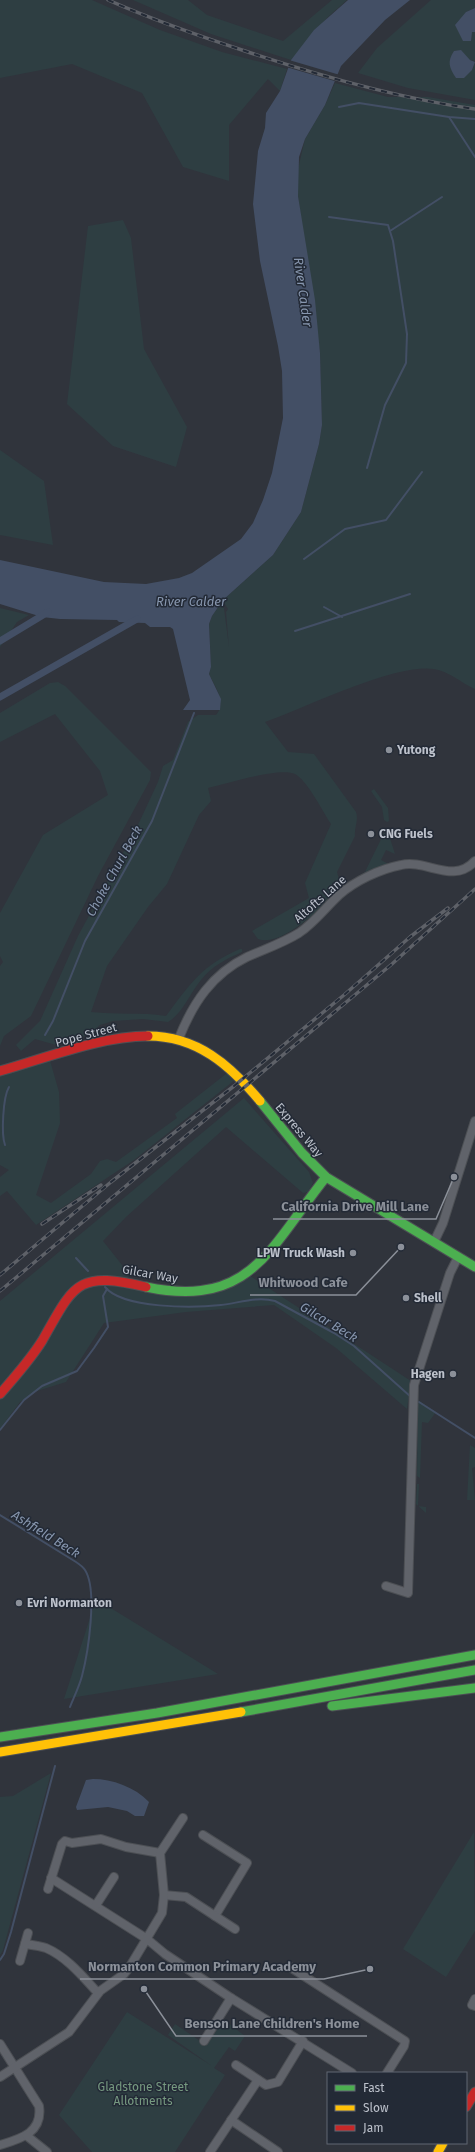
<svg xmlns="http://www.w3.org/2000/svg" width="475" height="2152" font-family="'Fira Sans',sans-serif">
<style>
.green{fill:#2e3e42;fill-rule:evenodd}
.water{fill:#434f65}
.pier{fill:#30343c}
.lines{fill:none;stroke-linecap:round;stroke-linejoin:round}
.stream{stroke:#434f65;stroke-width:2}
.canal{stroke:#434f65;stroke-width:7}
.street-casing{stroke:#4c4f54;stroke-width:10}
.fast-casing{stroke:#4c4f54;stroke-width:11}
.slow-casing{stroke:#4c4f54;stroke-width:11}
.jam-casing{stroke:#4c4f54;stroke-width:11}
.street{stroke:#60636a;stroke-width:8}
.fast{stroke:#4caf50;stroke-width:9}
.slow{stroke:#ffc107;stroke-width:9}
.jam{stroke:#c62828;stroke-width:9}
.rail-casing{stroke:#5e6168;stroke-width:3.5}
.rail{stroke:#232a36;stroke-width:2;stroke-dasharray:6;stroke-linecap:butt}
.poi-dot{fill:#8b9099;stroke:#232a36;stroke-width:1.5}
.labels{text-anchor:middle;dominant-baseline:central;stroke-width:3;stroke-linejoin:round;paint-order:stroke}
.poi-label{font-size:12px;font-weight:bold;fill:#bcc1cb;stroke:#232a36;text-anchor:start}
.street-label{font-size:12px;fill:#bcc1cb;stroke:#232a36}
.park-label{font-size:12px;fill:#769980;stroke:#232a36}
.water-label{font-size:13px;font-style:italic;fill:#8796ae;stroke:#232a36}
.leader{fill:none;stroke:#8b9099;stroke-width:1.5}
.callout-dot{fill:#8b9099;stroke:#232a36;stroke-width:1.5}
.callout-label{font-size:13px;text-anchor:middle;font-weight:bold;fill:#8b9099;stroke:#232a36;stroke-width:3;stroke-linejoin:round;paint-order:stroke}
</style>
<rect width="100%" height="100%" fill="#30343c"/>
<g class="green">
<path d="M0 0H92L160 30 222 52 287 69 280 91 268 79 229 125V181L183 167 142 93 72 64 0 78Z"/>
<path d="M133 0H188L207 15 283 41 332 0H347L328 17 291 60 211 34Z"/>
<path d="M431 0H475V8L466 12 472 32H475V61L470 60 472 70 475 62V100L408 88 358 73 377 48Z"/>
<path d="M335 83 388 97H428L475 105V689C461 683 449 671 434 669 395 663 305 708 265 722L288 752 314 754 356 812C359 821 354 827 355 836L337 872 342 889C324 904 283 948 258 939L252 931 309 898 305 883 331 824C323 812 307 780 295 774 279 767 226 784 208 788L211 801 199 815 167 884 148 907 107 966 91 1012C116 1015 141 1012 166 1016 190 984 202 965 240 949H242V952C226 959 212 966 201 980 190 993 183 1013 168 1022L143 1019 113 1021 100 1025 88 1035 56 1045 35 1039 21 1051 16 1045 40 1021 78 936 137 827 158 782 163 766 173 760 188 722 198 715H216C227 702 215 687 209 674L211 667 209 624 212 616 223 600 273 555 301 512 319 444 322 425 320 353 298 196V169L305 139 325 105ZM223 601 228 609 226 612 229 647Z"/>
<path d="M123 220 131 238 144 349 187 427 176 467 113 446 67 404 88 226Z"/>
<path d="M0 450 44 481 53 545 0 535Z"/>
<path d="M0 608 29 615 17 622 0 647Z"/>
<path d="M58 682 65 686 151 772 150 780 98 876 31 1016 4 1036 0 1046V966L3 962 0 956V913L43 835 108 795 100 771 55 714 0 742V713L50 683Z"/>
<path d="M374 789 388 808 389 821 387 822 384 820 382 807 371 791Z"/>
<path d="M388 832 395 854 386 850 381 860 390 865 355 879 365 872 384 833Z"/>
<path d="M49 1057 59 1092 60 1123 36 1195 51 1203 91 1174 100 1161 107 1159 116 1162 177 1118 175 1114 231 1070 238 1076 231 1083 134 1160 36 1225 7 1191 0 1196V1177L9 1170 0 1165V1071Z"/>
<path d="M244 1098 309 1172 313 1183 308 1192 303 1193 226 1127 126 1217 103 1241 126 1270 130 1284 175 1292 247 1274 411 1381 407 1409 336 1348 274 1305 186 1312 104 1323 66 1382 37 1391 20 1402 0 1429V1301Z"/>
<path d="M418 1400 436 1412 428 1423 422 1422 420 1478 417 1476Z"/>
<path d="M470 1445 475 1448V1467L472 1468 475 1500H467Z"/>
<path d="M417 1484H419L418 1506 426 1507V1513L416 1504Z"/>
<path d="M96 1599 218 1674 64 1699Z"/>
<path d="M51 1773 3 1950 0 1955V1797L13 1796Z"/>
<path d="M474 1832 475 1931 446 1977 403 1949Z"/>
<path d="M127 2012 212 2066 168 2035 175 2024 206 2045 224 2020 245 2036 235 2051 229 2047 214 2068 225 2075 175 2152H92L59 2115Z"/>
</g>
<g class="water">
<path d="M348 0H410L385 20 341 66 325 105 305 139 299 157 298 196 315 300 320 353 322 425 319 444 301 512 273 555 223 600 212 616 209 624 211 667 209 674 221 699 220 710H183L190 700 173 629 170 627H150L145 623 119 622 117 620 60 619 42 617 0 604V560L104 582 146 584 179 578 192 573 241 539 253 523 263 500 272 473 283 418 282 371 278 346 260 261 253 204 258 151 265 128 266 113 280 91 291 60 314 30Z"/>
<path d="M475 8V32H472L471 41H463L455 25 466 12Z"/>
<path d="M461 50 470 60 475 62 472 70 464 78H456C449 67 447 62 454 51Z"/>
<path d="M93 1779C112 1779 135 1787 149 1802L144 1816H135L127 1811 108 1807 77 1810 76 1807 86 1780Z"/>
</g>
<path class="pier" d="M289 60 340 75 338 82 286 67Z"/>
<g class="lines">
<g class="stream">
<path d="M339 107 359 103 449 117 475 119"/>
<path d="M449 117 475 157"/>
<path d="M329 217 388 225 393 241 407 334 406 363 385 405 367 468"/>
<path d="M390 231 442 197"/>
<path d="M304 559 345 529 386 520 422 472"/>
<path d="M324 607 342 617"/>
<path d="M295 631 410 594"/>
<path d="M45 1035 53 1021 85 941 152 821 194 713"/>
<path d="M5 1145C1 1134 3 1097 9 1087"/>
<path d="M76 1258 88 1271"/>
<path d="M105 1287C123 1309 194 1308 221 1305 239 1303 257 1296 275 1301L334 1333 354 1346 411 1397"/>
<path d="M419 1402 475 1438"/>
<path d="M0 1430 24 1400 42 1386 77 1371 94 1348 108 1327 103 1296 107 1289"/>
<path d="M0 1515 76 1562C79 1564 83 1567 85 1570 98 1590 88 1653 82 1676 79 1687 74 1697 70 1707"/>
<path d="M0 1960 4 1954 11 1932 55 1766"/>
</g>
<g class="canal">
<path d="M0 641 48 612"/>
<path d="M0 697 137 619"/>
</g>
<g class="street-casing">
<g id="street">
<path d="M179 1038C193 1003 212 974 247 957 265 949 283 943 299 933 315 922 325 908 339 895 355 881 380 869 401 865 427 859 453 885 475 861"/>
<path d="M434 1242 443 1223 475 1121"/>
<path d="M386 1586 408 1593 414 1385 450 1273 458 1257"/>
<path d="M203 1835 247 1863 215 1916"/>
<path d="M51 1878 147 1939 165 1954 231 1998 352 2073"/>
<path d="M48 1889 62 1844 65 1841 72 1843 101 1839 126 1847 160 1853"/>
<path d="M164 1895 186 1897 235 1929"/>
<path d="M96 1905 114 1877"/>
<path d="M25 1944C32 1945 40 1946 46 1948 67 1957 83 1977 98 1993"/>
<path d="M20 1961 28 1933"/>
<path d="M290 1967 405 2041 404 2046 387 2073"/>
<path d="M475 1999 472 2005 475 2006"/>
<path d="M204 2041 231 1998"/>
<path d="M0 2044 39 2106C43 2133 20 2139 0 2145"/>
<path d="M236 2065 266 2085 278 2082 303 2041"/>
<path d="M0 2077 69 2032 100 1991 124 1974 129 1968 162 1913 164 1895 160 1853 183 1818"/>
<path d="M231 2120 278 2152"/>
<path d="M27 2136 47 2152"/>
<path d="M210 2152 258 2080"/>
</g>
</g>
<g class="fast-casing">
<g id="fast">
<path d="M260 1101 302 1153 326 1177 475 1267"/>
<path d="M146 1287C251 1309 270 1247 326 1177"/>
<path d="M332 1706 475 1688"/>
<path d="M241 1712 475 1670"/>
<path d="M0 1737 157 1713 475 1655"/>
</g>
</g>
<g class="slow-casing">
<g id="slow">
<path d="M148 1036C197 1036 230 1065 260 1101"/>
<path d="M0 1752 241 1712"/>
<path d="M438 2152 443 2143"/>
</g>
</g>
<g class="jam-casing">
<g id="jam">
<path d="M0 1071C46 1058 101 1036 148 1036"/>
<path d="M0 1394C15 1377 30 1360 42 1341 74 1285 76 1270 146 1287"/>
<path d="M466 2107 475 2092"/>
</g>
</g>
<use href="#street" class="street"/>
<use href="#fast" class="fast"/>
<use href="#slow" class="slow"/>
<use href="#jam" class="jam"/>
<g class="rail-casing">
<g id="rail">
<path d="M108 0C153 20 199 36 245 51 320 76 397 98 475 109"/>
<path d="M42 1224 101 1185"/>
<path d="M0 1275 111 1182 234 1086 344 995 410 937 448 908"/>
<path d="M0 1291 392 964 475 889"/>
</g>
</g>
<use href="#rail" class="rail"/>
</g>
<g class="poi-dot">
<circle cx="389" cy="750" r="4"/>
<circle cx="371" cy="834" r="4"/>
<circle cx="353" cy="1253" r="4"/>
<circle cx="406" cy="1298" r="4"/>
<circle cx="453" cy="1374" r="4"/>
<circle cx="19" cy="1603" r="4"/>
</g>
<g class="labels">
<g class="poi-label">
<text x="397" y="750">Yutong</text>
<text x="379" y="834">CNG Fuels</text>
<text x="345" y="1253" text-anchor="end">LPW Truck Wash</text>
<text x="414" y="1298">Shell</text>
<text x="445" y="1374" text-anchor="end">Hagen</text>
<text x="27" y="1603">Evri Normanton</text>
</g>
<g class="street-label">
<text transform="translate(320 899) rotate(-41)">Altofts Lane</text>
<text transform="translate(86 1035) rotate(-15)">Pope Street</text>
<text transform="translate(299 1130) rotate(50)">Express Way</text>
<text transform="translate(150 1274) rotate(10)">Gilcar Way</text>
</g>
<g class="park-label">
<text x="143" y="2087">Gladstone Street<tspan x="143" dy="14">Allotments</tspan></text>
</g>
<g class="water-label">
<text transform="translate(303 292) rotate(82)">River Calder</text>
<text x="191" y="601">River Calder</text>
<text transform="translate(114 871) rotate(-61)">Choke Churl Beck</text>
<text transform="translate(329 1322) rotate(31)">Gilcar Beck</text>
<text transform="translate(46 1534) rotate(32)">Ashfield Beck</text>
</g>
</g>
<path class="leader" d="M454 1177L436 1219H273M401 1247L356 1295H250M370 1969L324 1979H80M144 1989L176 2036H367"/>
<g class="callout-dot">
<circle cx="454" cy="1177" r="4"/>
<circle cx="401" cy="1247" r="4"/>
<circle cx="370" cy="1969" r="4"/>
<circle cx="144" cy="1989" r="4"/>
</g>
<g class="callout-label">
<text x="355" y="1211">California Drive Mill Lane</text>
<text x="303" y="1287">Whitwood Cafe</text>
<text x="202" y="1971">Normanton Common Primary Academy</text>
<text x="272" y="2028">Benson Lane Children's Home</text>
</g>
<rect x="327" y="2072" width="140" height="72" fill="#232a36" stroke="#606672"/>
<rect x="335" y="2085" width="20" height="6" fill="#4caf50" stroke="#606672"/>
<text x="363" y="2092" font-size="12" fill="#bcc1cb">Fast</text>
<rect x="335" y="2105" width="20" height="6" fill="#ffc107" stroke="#606672"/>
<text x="363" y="2112" font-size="12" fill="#bcc1cb">Slow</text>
<rect x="335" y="2125" width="20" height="6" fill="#c62828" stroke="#606672"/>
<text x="363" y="2132" font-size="12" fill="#bcc1cb">Jam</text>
</svg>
